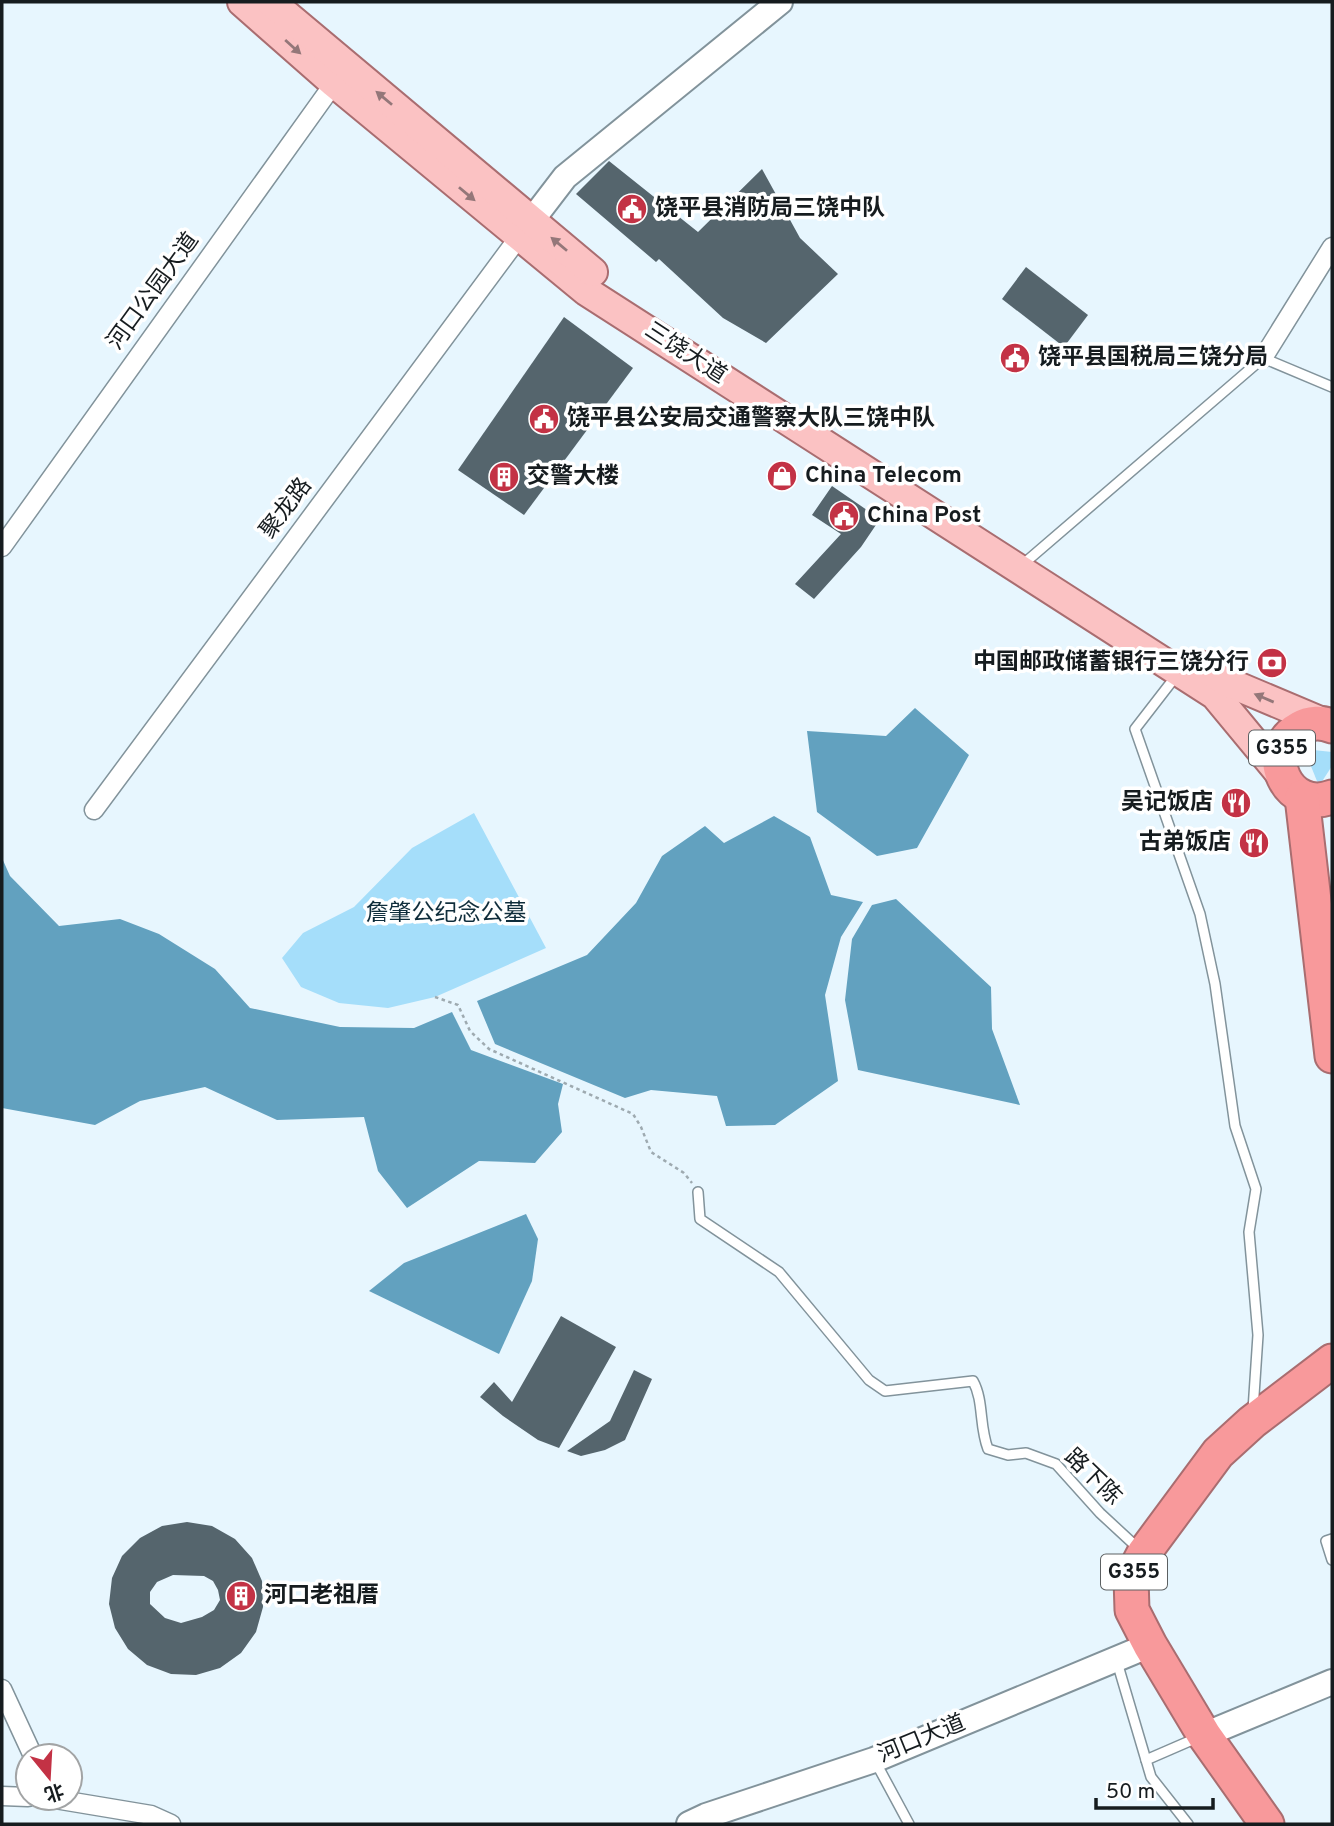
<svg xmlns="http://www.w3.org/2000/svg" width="1334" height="1826" font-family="Overpass,'Noto Sans SC',sans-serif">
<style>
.green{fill:#a5defa}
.water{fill:#62a1bf}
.building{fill:#55656d;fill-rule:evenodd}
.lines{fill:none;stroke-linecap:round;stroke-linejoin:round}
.lane-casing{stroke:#82939b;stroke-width:12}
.street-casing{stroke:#82939b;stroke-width:21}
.secondary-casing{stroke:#82939b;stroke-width:28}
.primary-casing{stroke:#a96d70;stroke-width:32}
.highway-casing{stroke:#a96d70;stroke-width:37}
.path{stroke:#9eaab0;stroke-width:2.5;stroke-dasharray:3.5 3.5;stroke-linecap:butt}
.lane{stroke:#fff;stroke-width:9}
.street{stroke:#fff;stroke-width:18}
.secondary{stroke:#fff;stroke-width:24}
.primary{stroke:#fbc2c3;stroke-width:28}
.highway{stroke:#f8999b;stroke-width:33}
.oneway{fill:#947779}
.labels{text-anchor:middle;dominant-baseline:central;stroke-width:7;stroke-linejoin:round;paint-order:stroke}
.shield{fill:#fff;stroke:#5c6062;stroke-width:2}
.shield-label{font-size:21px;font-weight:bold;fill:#161c1f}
.poi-label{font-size:23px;font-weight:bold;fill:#161c1f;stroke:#fff;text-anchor:start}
.street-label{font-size:23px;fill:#161c1f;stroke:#fff}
.park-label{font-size:23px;fill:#0f2d3b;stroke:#fff}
</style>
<rect width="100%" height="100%" fill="#e7f6fe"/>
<g class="green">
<path d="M1304 749 1332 752V766L1319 786Z"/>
<path d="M474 813 546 948 435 997 388 1008 339 1003 301 987 282 958 303 933 354 907 412 848Z"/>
</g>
<g class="water">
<path d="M915 708 969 755 917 848 877 856 817 812 807 731 886 736Z"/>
<path d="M774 816 810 837 831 895 863 902 841 937 825 995 838 1081 775 1125 726 1126 717 1096 651 1090 625 1098 495 1044 477 1001 587 955 636 903 662 856 705 826 724 843Z"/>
<path d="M2 858 10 876 59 926 120 919 159 934 215 969 250 1008 340 1027 414 1028 452 1012 471 1050 563 1084 558 1104 562 1132 535 1163 479 1161 407 1208 378 1171 364 1117 277 1120 205 1087 140 1101 95 1125 2 1108Z"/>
<path d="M896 899 991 987 992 1029 1020 1105 858 1070 845 1000 852 939 872 905Z"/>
<path d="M526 1214 538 1239 532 1281 499 1354 369 1291 404 1263Z"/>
</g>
<g class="building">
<path d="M609 161 698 232 762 169 800 238 838 274 766 343 723 318 659 259 656 262 576 194Z"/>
<path d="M1026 267 1088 315 1064 347 1002 299Z"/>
<path d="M564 317 633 368 524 515 458 470Z"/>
<path d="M832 486 880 519 861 547 814 599 795 584 841 534 812 515Z"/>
<path d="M561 1316 616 1347 559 1448 538 1440 503 1416 480 1397 494 1382 512 1402Z"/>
<path d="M634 1370 652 1379 625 1440 605 1450 581 1456 567 1451 610 1421Z"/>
<path d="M187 1522 212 1526 235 1539 252 1558 262 1581 263 1607 256 1632 241 1653 220 1668 196 1675 171 1674 147 1665 128 1649 115 1628 109 1604 112 1578 122 1556 140 1538 162 1526ZM173 1575 204 1576 213 1581 218 1590 220 1600 214 1610 202 1617 181 1623 165 1618 150 1604V1592L157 1582Z"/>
</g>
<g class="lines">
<g class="lane-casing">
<g id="lane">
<path d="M1021 566 1263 358 1332 387"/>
<path d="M1176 676 1135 729 1200 914 1215 984 1235 1126 1256 1189 1249 1232 1258 1335 1253 1410"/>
<path d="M698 1192 700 1219 779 1272 869 1380 885 1391 973 1381C984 1401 979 1426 988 1449L1008 1455 1026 1453 1056 1464 1100 1513 1140 1550"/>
<path d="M1332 1539 1326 1541 1332 1560"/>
<path d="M1117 1662 1151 1777 1188 1824"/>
<path d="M1146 1760 1199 1737"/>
<path d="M875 1761 909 1824"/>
</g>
</g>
<g class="street-casing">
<g id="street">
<path d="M1263 358 1332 247"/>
<path d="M2 547 340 75"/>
<path d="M94 810 519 237"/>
<path d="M2 1689 33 1756"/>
<path d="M2 1796 28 1797"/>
<path d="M49 1798 151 1815 171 1824"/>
</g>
</g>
<g class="secondary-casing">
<g id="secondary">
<path d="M519 237 565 177 780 2"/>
<path d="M1204 1735 1332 1682"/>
<path d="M689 1824 706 1816 874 1760 1150 1645"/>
</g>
</g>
<g class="primary-casing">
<g id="primary">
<path d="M242 2 334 83 586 291 1215 695 1282 776"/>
<path d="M271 2 593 272"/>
<path d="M1200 665 1225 681 1327 724"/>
</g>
</g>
<g class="highway-casing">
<g id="highway">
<path d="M1332 726C1322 722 1310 722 1300 728 1258 751 1288 814 1332 797"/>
<path d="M1302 797 1332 1056"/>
<path d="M1267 1824 1204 1735 1150 1645 1132 1610 1131 1578 1144 1553 1218 1453 1252 1422 1332 1361"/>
</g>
</g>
<path class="path" d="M435 997 458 1005 470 1031 489 1049 633 1114 641 1127 651 1152 684 1173 692 1183"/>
<use href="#lane" class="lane"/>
<use href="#street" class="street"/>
<use href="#secondary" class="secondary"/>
<use href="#primary" class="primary"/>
<use href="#highway" class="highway"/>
</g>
<defs><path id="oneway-solid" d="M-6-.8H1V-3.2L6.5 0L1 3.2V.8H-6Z" transform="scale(1.75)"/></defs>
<g class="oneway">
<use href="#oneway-solid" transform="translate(293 47) rotate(42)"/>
<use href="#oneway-solid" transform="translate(384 98) rotate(-140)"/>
<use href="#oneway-solid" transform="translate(467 194) rotate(40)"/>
<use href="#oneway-solid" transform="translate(559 244) rotate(-140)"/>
<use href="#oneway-solid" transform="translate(1264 698) rotate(-157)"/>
</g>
<defs>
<g id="civic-disc" transform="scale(1.575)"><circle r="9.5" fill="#c33245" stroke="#fff"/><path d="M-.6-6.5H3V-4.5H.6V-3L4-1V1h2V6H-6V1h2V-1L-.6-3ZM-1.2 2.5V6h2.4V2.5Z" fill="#fff"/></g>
<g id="shop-disc" transform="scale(1.575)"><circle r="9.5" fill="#c33245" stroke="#fff"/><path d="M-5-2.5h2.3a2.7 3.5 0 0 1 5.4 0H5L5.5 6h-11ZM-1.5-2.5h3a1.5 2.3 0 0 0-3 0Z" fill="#fff"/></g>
<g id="building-disc" transform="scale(1.575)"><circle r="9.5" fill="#c33245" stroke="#fff"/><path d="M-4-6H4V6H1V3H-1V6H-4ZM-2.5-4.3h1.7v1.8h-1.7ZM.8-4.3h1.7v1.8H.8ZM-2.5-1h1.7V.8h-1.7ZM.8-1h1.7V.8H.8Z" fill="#fff"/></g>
<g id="bank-disc" transform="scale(1.575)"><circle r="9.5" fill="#c33245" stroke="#fff"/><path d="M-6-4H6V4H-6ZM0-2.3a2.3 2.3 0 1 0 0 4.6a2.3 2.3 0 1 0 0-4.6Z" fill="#fff"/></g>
<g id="restaurant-disc" transform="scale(1.575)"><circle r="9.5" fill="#c33245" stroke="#fff"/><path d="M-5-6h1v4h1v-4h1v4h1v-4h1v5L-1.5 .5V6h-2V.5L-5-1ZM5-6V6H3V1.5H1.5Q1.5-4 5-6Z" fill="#fff"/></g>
</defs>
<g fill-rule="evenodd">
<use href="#civic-disc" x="632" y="209"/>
<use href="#civic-disc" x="1015" y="358"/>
<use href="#civic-disc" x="544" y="419"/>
<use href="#shop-disc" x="782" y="476"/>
<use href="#building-disc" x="504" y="477"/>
<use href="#civic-disc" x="844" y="516"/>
<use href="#bank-disc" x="1272" y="663"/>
<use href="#restaurant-disc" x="1236" y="803"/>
<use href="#restaurant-disc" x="1254" y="843"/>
<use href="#building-disc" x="241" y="1596"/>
</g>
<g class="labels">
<g class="shield">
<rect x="1249" y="730.5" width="66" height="35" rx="5"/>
<rect x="1101" y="1554.5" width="66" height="35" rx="5"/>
</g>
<g class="shield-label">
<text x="1282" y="748">G355</text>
<text x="1134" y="1572">G355</text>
</g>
<g class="poi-label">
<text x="655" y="209">饶平县消防局三饶中队</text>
<text x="1038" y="358">饶平县国税局三饶分局</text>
<text x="567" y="419">饶平县公安局交通警察大队三饶中队</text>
<text x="805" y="476">China Telecom</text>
<text x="527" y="477">交警大楼</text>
<text x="867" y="516">China Post</text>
<text x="1249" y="663" text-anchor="end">中国邮政储蓄银行三饶分行</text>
<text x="1213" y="803" text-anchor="end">吴记饭店</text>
<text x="1231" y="843" text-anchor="end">古弟饭店</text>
<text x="264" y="1596">河口老祖厝</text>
</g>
<g class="street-label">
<text transform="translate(154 292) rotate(-54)">河口公园大道</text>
<text transform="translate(685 354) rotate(33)">三饶大道</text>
<text transform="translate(287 509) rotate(-53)">聚龙路</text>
<text transform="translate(1092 1478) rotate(44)">路下陈</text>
<text transform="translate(922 1740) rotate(-22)">河口大道</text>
</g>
<g class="park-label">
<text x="446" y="914">詹肇公纪念公墓</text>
</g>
</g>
<rect width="1334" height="1826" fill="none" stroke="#161c1f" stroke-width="7"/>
<g transform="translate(49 1777) rotate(162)"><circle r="33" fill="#ffffff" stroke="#a2a4a5" stroke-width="2"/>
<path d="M0-5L12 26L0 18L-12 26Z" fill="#c33245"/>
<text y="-10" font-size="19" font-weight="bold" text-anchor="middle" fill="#161c1f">北</text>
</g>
<path d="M1096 1798v10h117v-10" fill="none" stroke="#161c1f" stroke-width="3.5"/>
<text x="1106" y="1798" font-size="21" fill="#161c1f" stroke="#ffffff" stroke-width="5" paint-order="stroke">50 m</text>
</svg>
